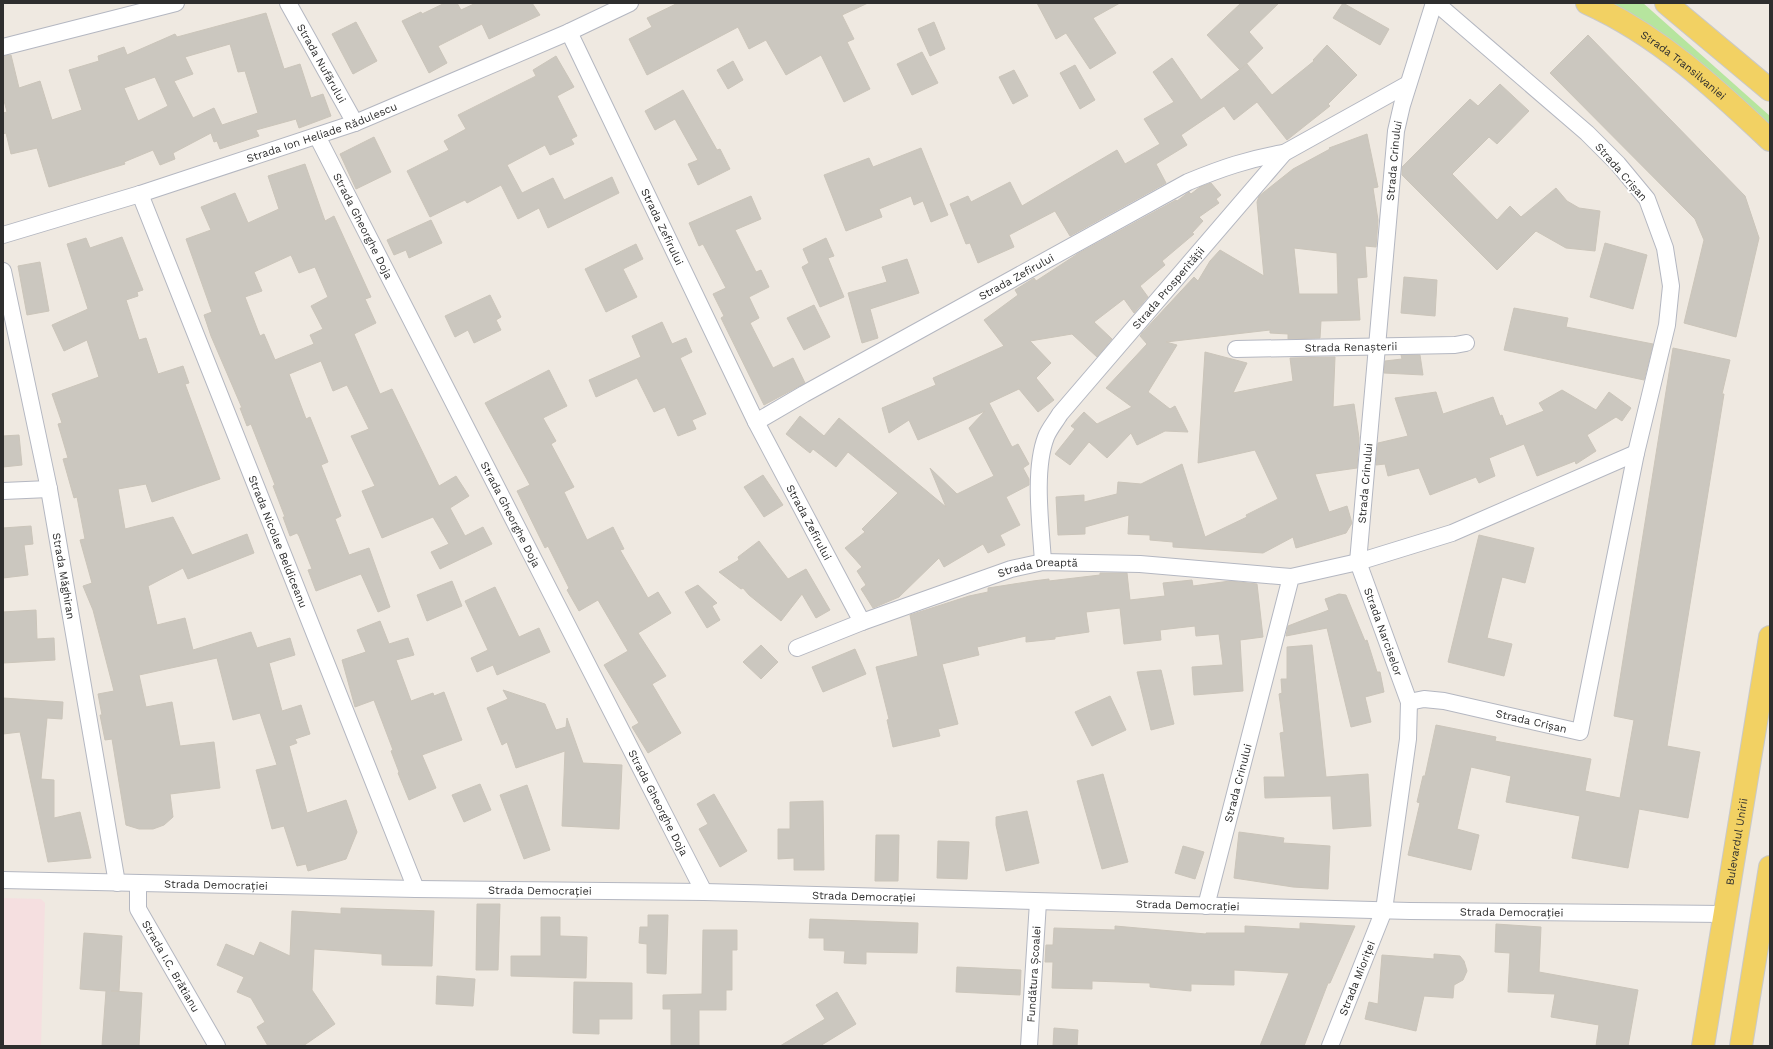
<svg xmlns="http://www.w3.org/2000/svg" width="1773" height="1049" font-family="'Work Sans',sans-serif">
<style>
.medical{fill:#f5dfe0}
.green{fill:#b6e59e}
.building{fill:#cbc7bf;stroke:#cbc5ba;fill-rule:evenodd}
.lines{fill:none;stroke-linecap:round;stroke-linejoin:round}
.street-casing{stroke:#b4b7c1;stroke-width:18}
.primary-casing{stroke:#c9c9c9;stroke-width:24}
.street{stroke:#fff;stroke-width:16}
.primary{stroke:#f2d163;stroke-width:22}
.labels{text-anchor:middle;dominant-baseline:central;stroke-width:4;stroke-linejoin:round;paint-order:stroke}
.street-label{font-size:11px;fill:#2e2e2e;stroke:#fff}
</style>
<rect width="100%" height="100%" fill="#efe9e1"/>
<path class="medical" d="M3 898 41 899 45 903 41 1046H3Z"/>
<path class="green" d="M1607 3H1643L1770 116V130Z"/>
<g class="building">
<path d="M445 3H457L461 10 476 3H532L540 15 489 39 482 24 438 46 447 63 429 73 402 21 421 12 422 14Z"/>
<path d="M678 3H868L842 15 854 39 847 42 870 89 844 102 821 55 786 75 766 40 749 49 738 27 647 75 629 39 652 27 647 18Z"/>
<path d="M1037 3H1120L1093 18 1116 53 1090 69 1066 33 1056 39Z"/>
<path d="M1241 3H1279L1249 32 1263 48 1240 70 1207 35Z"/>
<path d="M1343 3 1389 29 1380 45 1333 18Z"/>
<path d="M266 13 284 69 300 64 311 98 323 94 331 116 299 128 296 119 256 130 259 136 220 149 217 141 214 142 211 133 173 153 175 159 160 165 153 150 124 162 125 164 49 187 37 148 11 154 6 133 3 134V113L7 112 3 97V56L11 55 19 88 40 81 52 120 82 110 69 70 99 61 98 56 124 47 127 55 175 34 177 37ZM230 44 238 72 245 71 258 113 222 125 214 108 193 118 174 81 193 74 185 57ZM155 77 168 106 138 121 124 88Z"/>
<path d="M356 22 377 61 353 74 332 34Z"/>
<path d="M934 22 945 49 930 56 918 29Z"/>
<path d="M1588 35 1745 196 1759 238 1736 337 1684 323 1704 240 1695 219 1550 73Z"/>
<path d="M1327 45 1357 75 1328 104 1330 106 1287 140 1257 102 1234 120 1224 106 1181 135 1187 145 1156 164 1166 183 1070 236 1055 211 1009 235 1014 247 978 263 970 243 966 244 950 204 968 196 971 202 1010 182 1022 206 1117 150 1125 164 1160 144 1144 119 1174 102 1153 72 1172 58 1201 100 1247 64 1272 95 1314 61 1313 60Z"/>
<path d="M922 52 938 83 912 95 897 64Z"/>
<path d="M556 56 574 87 557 96 577 136 571 139 574 144 550 155 545 145 507 165 522 193 553 178 564 200 612 177 619 193 548 228 539 208 518 219 501 185 467 203 465 200 430 217 407 171 449 150 444 141 466 129 458 115 536 76 533 70Z"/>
<path d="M733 61 743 80 728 89 717 70Z"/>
<path d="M1075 65 1095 100 1080 109 1060 73Z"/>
<path d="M1014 70 1028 96 1013 104 999 77Z"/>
<path d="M1500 84 1529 111 1497 144 1489 137 1452 174 1497 220 1510 206 1521 217 1556 188 1567 201 1579 208 1600 211 1595 251 1566 248 1536 231 1497 270 1402 175V167L1470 99 1478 106Z"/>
<path d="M683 90 717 150 720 149 730 169 698 185 688 164 698 160 675 119 655 130 645 111Z"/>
<path d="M1367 134 1378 187 1373 188 1378 220 1376 247 1365 246 1367 277 1357 278 1360 320 1321 321 1320 338 1288 339V334L1270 333V330L1166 342 1177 345 1148 392 1170 409 1175 406 1188 432 1165 431 1137 445 1131 433 1107 458 1089 442 1070 465 1055 454 1075 429 1071 426 1084 412 1097 424 1132 407 1106 388 1147 344 1140 336 1142 333 1194 277 1198 281 1210 261 1220 250 1264 276 1257 202 1259 196 1293 169 1330 149 1329 148ZM1294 248 1337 253 1338 294H1299Z"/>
<path d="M374 137 391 172 356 189 340 154Z"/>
<path d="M921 148 948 215 931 222 923 201 914 205 911 196 879 209 882 217 846 231 824 175 869 158 873 167Z"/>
<path d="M305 164 325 221 334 216 371 297 365 299 376 323 354 334 380 394 392 389 439 486 456 476 469 496 450 508 465 536 483 527 492 544 440 569 431 552 449 544 433 517 382 538 362 491 375 486 351 436 369 429 347 385 333 391 321 361 289 374 306 419 310 417 328 462 321 465 341 516 335 519 349 555 369 548 390 607 378 612 361 574 316 591 308 570 312 569 299 536 297 533 290 536 283 517H285L273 486 275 485 251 424 247 426 240 408H242L211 336 204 315 212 312 186 239 211 230 201 207 235 193 248 223 279 209 268 176ZM291 255 299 273 315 267 328 297 311 306 323 329 310 335 314 344 275 360 264 334 260 336 245 297 262 291 254 272Z"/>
<path d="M1211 183 1221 195 1216 199 1219 203 1199 217 1203 221 1192 233 1194 234 1162 261 1165 265 1140 286 1148 297 1134 313 1124 299 1094 322 1112 339 1097 357 1072 334 1030 341 1051 363 1036 378 1054 400 1038 412 1019 389 989 403 1012 447 1018 444 1029 464 1023 468 1029 479V485L1006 497 1020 525 1000 535 1005 545 988 553 983 544 944 567 939 558 899 597 873 608 861 589 866 585 857 571 862 567 845 548 865 532 862 529 898 493 848 452 836 467 813 449 810 453 786 434 800 416 824 436 839 418 946 507 930 468 957 494 994 476 969 428 985 411 918 440 909 420 889 433 882 408 936 385 933 378 1004 346 984 320 1018 295 1015 290 1034 278 1036 281 1079 253 1176 200 1177 201 1189 192 1191 194 1200 187Z"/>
<path d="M751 196 761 219 735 230 756 272 761 270 769 287 749 297 759 318 750 323 773 368 793 358 805 383 764 405 721 318 724 316 713 294 726 288 703 244 699 246 689 223Z"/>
<path d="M431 220 442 243 409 258 406 250 394 255 387 240Z"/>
<path d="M122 237 143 290 137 292 138 296 126 300 139 340 146 338 158 374 183 366 189 383 185 384 220 479 152 502 146 484 118 489 125 529 173 517 192 555 247 534 254 553 188 579 183 568 148 586 157 625 185 618 193 650 251 632 257 648 290 638 295 655 269 663 282 711 301 705 310 734 295 739 297 743 289 746 307 813 346 800 357 832 346 859 308 871 306 864 297 866 284 826 272 829 256 770 277 765 260 713 233 720 217 658 139 675 146 707 172 702 180 746 214 742 220 788 170 794 173 817 164 825 153 829H139L126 825 112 739 105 740 100 715H102L98 694 114 691 93 610 83 586 92 583 80 540 85 539 77 497 74 498 63 459 68 458 58 424 62 423 52 394 99 377 87 340 64 351 52 325 88 309 67 244 86 238 90 248Z"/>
<path d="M826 238 834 256 828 258 844 297 820 307 802 267 809 263 803 249Z"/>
<path d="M1605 243 1647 255 1633 309 1590 297Z"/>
<path d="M636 244 643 259 623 269 637 297 606 312 585 269Z"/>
<path d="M907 259 919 293 870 309 878 338 862 343 848 293 887 282 882 267Z"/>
<path d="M40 262 49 311 27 315 18 266Z"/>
<path d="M1404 277 1437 280 1435 316 1401 313Z"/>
<path d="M490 295 501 317 496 320 501 330 474 343 468 330 455 337 445 316Z"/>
<path d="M814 305 830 337 804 350 787 318Z"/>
<path d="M1514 308 1568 318 1566 327 1653 344 1644 380 1504 350Z"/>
<path d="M662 322 672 344 686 338 692 352 680 358 706 414 692 420 696 429 678 436 665 407 654 412 637 378 596 397 589 380 641 357 632 336Z"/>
<path d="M1673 348 1730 360 1722 394H1724L1667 746 1700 752 1688 818 1639 809 1628 868 1572 858 1580 816 1506 802 1511 776 1471 767 1457 829 1479 835 1471 870 1408 855 1420 803 1417 802 1423 776H1425L1436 725 1496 737 1495 741 1591 759 1585 791 1620 798 1634 720 1614 716Z"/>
<path d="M1205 352 1247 363 1233 393 1293 381 1290 358 1335 357 1333 407 1354 404 1359 438 1357 468 1315 474 1329 512 1347 506 1352 523 1346 533 1296 548 1293 537 1263 553 1173 547V542L1150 540V535L1128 534 1129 515 1085 527V534L1058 535 1056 497 1084 495V502L1117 494 1118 482 1141 484 1182 464 1205 537 1247 517 1246 515 1278 499 1255 450 1198 463Z"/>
<path d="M1401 355H1420L1423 375 1384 373 1385 361 1402 359Z"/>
<path d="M549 370 567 406 543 418 556 441 551 444 574 487 564 492 587 540 613 527 624 549 620 550 648 598 658 592 671 613 638 633 666 676 652 684 681 733 648 753 632 727 639 723 604 665 628 651 598 600 579 611 567 590 569 588 548 546 545 548 517 491 530 485 485 403Z"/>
<path d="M1562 390 1596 410 1609 392 1631 408 1622 421 1616 417 1587 435 1596 451 1576 464 1575 461 1537 476 1524 444 1489 458 1495 476 1479 483 1476 477 1430 495 1419 468 1388 476 1385 464 1376 465 1378 443 1408 436 1395 398 1436 392 1443 414 1493 397 1500 416 1502 415 1506 426 1544 411 1539 403Z"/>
<path d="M19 435 22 465 3 467V436Z"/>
<path d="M763 475 783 505 764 517 744 487Z"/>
<path d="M31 526 33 544 24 545 28 575 3 578V528Z"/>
<path d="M1479 535 1534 548 1525 583 1502 577 1487 638 1512 644 1504 676 1448 662Z"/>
<path d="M759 541 788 579 806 569 830 610 816 618 802 594 781 621 749 595 743 588 741 589 719 572 739 560 738 557Z"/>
<path d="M1100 573H1127L1130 600 1165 596 1163 583 1192 580 1193 586 1230 581 1257 584 1263 637 1240 640 1243 691 1194 695 1192 667 1223 665 1219 634 1196 636 1195 626 1160 630 1161 640 1124 644 1120 608 1086 612 1089 632 1055 637V639L1026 642V636L977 647 979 655 942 664 958 724 938 729 940 736 893 747 887 720 889 719 876 667 918 656 910 615 969 596 988 592V588L1033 581 1049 579V581L1100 575Z"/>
<path d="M452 581 462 606 427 621 417 595Z"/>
<path d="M698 585 717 603 712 606 720 620 707 628 685 592Z"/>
<path d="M495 587 519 637 539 628 550 652 497 675 493 665 477 672 471 658 488 650 465 601Z"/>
<path d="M1339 594 1346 595 1365 641 1367 640 1377 672H1380L1384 692 1365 697 1371 722 1351 727 1327 628 1286 636 1288 626 1329 610 1325 599Z"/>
<path d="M36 610 37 639 54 638 55 660 3 663V612Z"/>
<path d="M380 621 389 644 408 638 414 655 396 660 411 701 433 693 434 696 444 692 462 740 422 755 436 788 409 800 398 773 399 772 391 751 393 750 374 700 355 707 342 660 366 652 357 630Z"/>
<path d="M761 645 778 662 761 679 743 662Z"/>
<path d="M1312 645 1326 777 1368 774 1371 826 1333 829 1331 796 1265 798 1264 777H1285L1280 733 1284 732 1279 694 1282 693 1281 679H1287V647Z"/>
<path d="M855 649 866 674 823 692 812 667Z"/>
<path d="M1161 670 1174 724 1151 730 1137 672Z"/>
<path d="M503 690 545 704 556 730 566 727 567 718 583 763 622 765 619 829 562 826 565 751 516 768 507 742 502 745 487 708 508 699Z"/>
<path d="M1110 696 1126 730 1092 746 1075 712Z"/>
<path d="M3 698 63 702 62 719 47 718 41 779 54 780V818L80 812 91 858 48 862 20 732 3 734Z"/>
<path d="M1103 774 1128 862 1102 869 1077 781Z"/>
<path d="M480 784 491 810 464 822 452 795Z"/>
<path d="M527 785 550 850 524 859 500 795Z"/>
<path d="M714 794 747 851 720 867 699 829 708 824 697 804Z"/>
<path d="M823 801 824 870H794V858L778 859V829H790V802Z"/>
<path d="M1027 811 1039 863 1006 871 996 825V817Z"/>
<path d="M1239 832 1284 838 1283 843 1330 846 1328 889 1293 887 1234 878Z"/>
<path d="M876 835H899L898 881H875Z"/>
<path d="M938 841 969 842 967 879 937 878Z"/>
<path d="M1183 846 1204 852 1195 879 1175 873Z"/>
<path d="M477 904H500L498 970H476Z"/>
<path d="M341 908 434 911 432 966 382 965V954L314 949 312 990 335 1024 303 1046H268L257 1027 265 1022 251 998 237 992 244 977 217 965 226 944 254 956 260 942 290 956 292 911 341 914Z"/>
<path d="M648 915H668L666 974 647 973V944L639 943 640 927H648Z"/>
<path d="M541 917H560V936L587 937 586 978 511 976V956H541Z"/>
<path d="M810 919 918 923 917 953 866 952V964L844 963 845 951 824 950V938H809Z"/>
<path d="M1300 923 1355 926 1330 983H1328L1304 1046H1260L1289 973 1234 970V985L1191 984V991L1150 987V983L1092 981V989L1052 988 1053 962H1045L1046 945H1053L1054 928 1115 930V926L1206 934V933H1245V926L1300 929Z"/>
<path d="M1496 924 1541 927 1539 972 1638 990 1628 1046H1596L1599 1025 1551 1017 1555 994 1508 992 1510 953 1495 952Z"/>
<path d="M703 930H737V950H732V990H726V1010H699V1046H671V1009H663V995L702 994Z"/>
<path d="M84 933 122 936 119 991H111L142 993 139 1046H102L106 991 80 989Z"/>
<path d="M1434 954 1460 956 1464 961 1467 971 1463 980 1454 985 1453 998 1424 996 1416 1031 1365 1019 1369 1002 1378 1004 1382 955 1434 959Z"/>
<path d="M957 967 1021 970 1020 995 956 992Z"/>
<path d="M437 976 475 979 473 1006 436 1004Z"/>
<path d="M574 982 632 983V1019H599V1034L573 1033Z"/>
<path d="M837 992 856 1024 820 1046H780L825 1019 816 1005Z"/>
<path d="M1054 1028 1078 1030 1077 1046H1053Z"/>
</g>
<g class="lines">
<g class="street-casing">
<g id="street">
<path id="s1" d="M288 3 355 123"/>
<path id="s2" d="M569 32 756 422 862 622"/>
<path d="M3 47 176 3"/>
<path id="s3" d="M317 136 704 892"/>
<path id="s4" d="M140 194 416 889"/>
<path id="s5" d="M3 235 140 194 355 123 569 32 630 3"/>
<path id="s6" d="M3 271 49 489 117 883"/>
<path id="s7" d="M1236 349 1455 345 1466 343"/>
<path id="s8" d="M756 422 804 394 1188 182C1222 168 1248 159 1284 153"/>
<path d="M3 491 49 489"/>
<path id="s9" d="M1043 562C1041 527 1033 471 1046 437 1049 429 1056 421 1060 414L1284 153 1408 84"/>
<path id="s10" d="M797 648 862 622 1011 569 1043 562 1140 564 1291 577"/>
<path id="s11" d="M1409 702 1424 699 1444 701 1580 732 1636 453 1667 325 1671 286 1665 248 1647 199 1618 164 1587 133 1436 3"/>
<path id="s12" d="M3 880 416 889 704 892 1410 911 1724 914"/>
<path id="s13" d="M138 883V909L217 1046"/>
<path id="s14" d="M1206 906 1291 577 1358 562 1452 533 1636 453"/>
<path id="s15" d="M1029 1046 1038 902"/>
<path id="s16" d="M1330 1046 1384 910 1408 739 1409 702 1358 562 1396 131 1402 105 1434 3"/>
</g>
</g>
<g class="primary-casing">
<g id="primary">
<path id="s17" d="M1587 3C1658 35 1714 87 1770 140"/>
<path d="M1666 3 1770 90"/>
<path id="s18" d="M1703 1046 1770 637"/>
<path d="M1741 1046 1770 867"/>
</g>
</g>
<use href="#street" class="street"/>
<use href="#primary" class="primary"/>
</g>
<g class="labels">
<g class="street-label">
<text stroke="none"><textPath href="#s1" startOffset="69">Strada Nufărului</textPath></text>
<text stroke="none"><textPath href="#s17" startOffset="115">Strada Transilvaniei</textPath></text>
<text stroke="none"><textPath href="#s5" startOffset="335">Strada Ion Heliade Rădulescu</textPath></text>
<text stroke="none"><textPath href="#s16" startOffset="908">Strada Crinului</textPath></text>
<text transform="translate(1621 172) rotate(49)">Strada Crișan</text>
<text stroke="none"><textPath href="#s3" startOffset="101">Strada Gheorghe Doja</textPath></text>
<text stroke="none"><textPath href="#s2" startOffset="216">Strada Zefirului</textPath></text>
<text stroke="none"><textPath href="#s8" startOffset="298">Strada Zefirului</textPath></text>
<text stroke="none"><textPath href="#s9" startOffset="319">Strada Prosperității</textPath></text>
<text stroke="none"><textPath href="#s7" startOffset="115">Strada Renașterii</textPath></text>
<text stroke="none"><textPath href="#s16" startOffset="584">Strada Crinului</textPath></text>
<text stroke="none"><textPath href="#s3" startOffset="425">Strada Gheorghe Doja</textPath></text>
<text stroke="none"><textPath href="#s2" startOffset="546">Strada Zefirului</textPath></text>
<text stroke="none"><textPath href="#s4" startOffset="374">Strada Nicolae Beldiceanu</textPath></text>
<text stroke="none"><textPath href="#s10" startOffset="255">Strada Dreaptă</textPath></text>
<text stroke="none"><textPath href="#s6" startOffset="311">Strada Măghiran</textPath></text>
<text transform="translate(1383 632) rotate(70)">Strada Narciselor</text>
<text stroke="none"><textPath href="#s11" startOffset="125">Strada Crișan</textPath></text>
<text stroke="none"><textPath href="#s14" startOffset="127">Strada Crinului</textPath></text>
<text stroke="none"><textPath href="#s3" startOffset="749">Strada Gheorghe Doja</textPath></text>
<text stroke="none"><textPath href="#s18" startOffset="207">Bulevardul Unirii</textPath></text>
<text stroke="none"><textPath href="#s12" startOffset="213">Strada Democrației</textPath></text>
<text stroke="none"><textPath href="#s12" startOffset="537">Strada Democrației</textPath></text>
<text stroke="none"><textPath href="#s12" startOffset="861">Strada Democrației</textPath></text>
<text stroke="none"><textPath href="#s12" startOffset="1185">Strada Democrației</textPath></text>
<text stroke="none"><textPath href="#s12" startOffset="1509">Strada Democrației</textPath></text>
<text stroke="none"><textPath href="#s13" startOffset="92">Strada I.C. Brătianu</textPath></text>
<text stroke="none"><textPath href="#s15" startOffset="72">Fundătura Școalei</textPath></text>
<text stroke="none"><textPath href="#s16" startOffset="73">Strada Mioriței</textPath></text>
</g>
</g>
<rect width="1773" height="1049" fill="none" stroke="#2e2e2e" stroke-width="8"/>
</svg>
